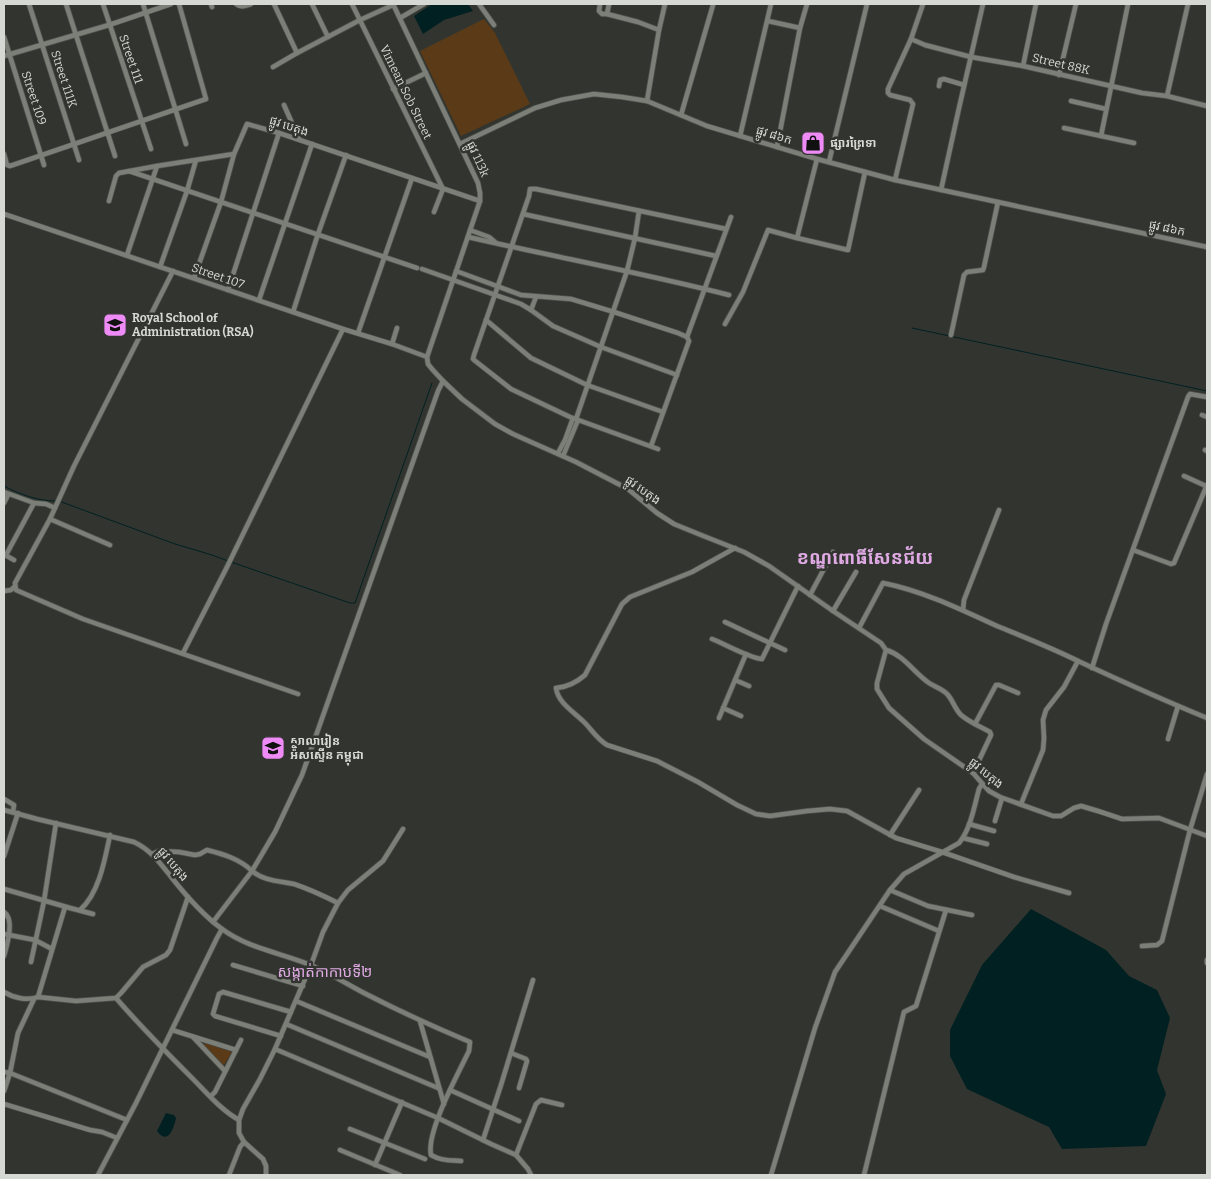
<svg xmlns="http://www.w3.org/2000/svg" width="1211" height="1179" font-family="Bitter,'Noto Sans Khmer',serif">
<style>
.green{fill:#5b3b17}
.water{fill:#002022}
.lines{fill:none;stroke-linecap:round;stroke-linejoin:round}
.stream{stroke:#002022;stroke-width:1}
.minor-casing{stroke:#4e514c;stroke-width:6}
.minor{stroke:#7b7f78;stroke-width:4.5}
.labels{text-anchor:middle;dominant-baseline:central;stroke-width:5;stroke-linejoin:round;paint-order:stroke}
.street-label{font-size:12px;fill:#d6d8d4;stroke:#32352f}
.poi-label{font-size:12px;font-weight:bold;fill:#d6d8d4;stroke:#32352f;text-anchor:start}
.quarter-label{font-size:15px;fill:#dfa9e3;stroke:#32352f}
.district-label{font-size:18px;font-weight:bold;fill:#dfa9e3;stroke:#32352f}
</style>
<rect width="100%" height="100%" fill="#32352f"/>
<g class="green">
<path d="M484 19 495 33 530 104 461 136 420 51Z"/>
<path d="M205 1043 232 1052 224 1065H223L204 1045Z"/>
</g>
<g class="water">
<path d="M432 4H468L473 11 444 20 423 34 414 16Z"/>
<path d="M1031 909 1106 950 1129 976 1157 990 1170 1018 1157 1070 1166 1094 1146 1146 1062 1149 1049 1127 967 1089 950 1056V1030L982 965Z"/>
<path d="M166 1113 174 1115 176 1118C174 1128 168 1146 157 1131Z"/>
</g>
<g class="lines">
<g class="stream">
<path d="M912 328 1207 391"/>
<path d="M4 486C19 494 38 501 55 501"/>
<path d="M59 501 175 544 212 555 228 561"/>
<path d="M231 562 350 603H355L432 383"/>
</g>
<g class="minor-casing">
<g id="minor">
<path d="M29 4 79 160"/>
<path d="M66 4 115 156"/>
<path d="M103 4 151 149"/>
<path d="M143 4 186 144"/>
<path d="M211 4 212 7"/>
<path d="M236 4C241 8 245 6 251 4"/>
<path d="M312 4 328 37"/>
<path d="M352 4 443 189 434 212"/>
<path d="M393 4 478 183 480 193V201L427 357"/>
<path d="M479 4 494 25"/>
<path d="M600 4 599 11 602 14H607"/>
<path d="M609 4 607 14 638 22 659 30"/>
<path d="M400 18 424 4"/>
<path d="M768 21 800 28"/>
<path d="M4 37 44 165"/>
<path d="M911 39 925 45 971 57 1023 66 1142 93 1167 96 1207 106"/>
<path d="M297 53 360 20 393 5"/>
<path d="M4 56 109 25 171 4"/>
<path d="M1023 66 1036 4"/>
<path d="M273 67 297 53 274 4"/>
<path d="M1059 75 1076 4"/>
<path d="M939 86 940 80 944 79 964 85"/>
<path d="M393 89 426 73"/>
<path d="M1167 96 1188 4"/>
<path d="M647 101 659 30 665 4"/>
<path d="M1071 101 1106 109"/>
<path d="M284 105 299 139"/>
<path d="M681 115 713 5"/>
<path d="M1064 128 1134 143"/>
<path d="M740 136 771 4"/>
<path d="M1101 136 1128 4"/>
<path d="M460 144 535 108 561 100 594 94 622 97 647 101 707 126 817 159 895 180 1207 247"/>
<path d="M777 147 800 28 807 4"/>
<path d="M4 154 7 165 10 166 206 99 179 4"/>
<path d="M829 162 867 4"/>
<path d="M129 171 417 268"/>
<path d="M895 180 913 104 910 100 890 95 888 93V89L911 39 923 4"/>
<path d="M941 190 959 108 983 4"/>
<path d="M109 201 116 176 119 173 157 166 234 154"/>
<path d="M4 214 343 329 392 344 427 357"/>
<path d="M523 214 716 256"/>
<path d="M470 230 489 237 495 242"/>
<path d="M468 237C555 257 643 273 729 295"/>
<path d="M797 238 848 250 865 172"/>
<path d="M127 255 157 166"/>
<path d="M160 267 187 191 196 160"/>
<path d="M422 269 521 304 531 310 553 326 601 347 677 375"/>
<path d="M173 271 74 466 50 519 15 583 16 590 83 619 298 694"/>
<path d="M456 271 521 295 571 299 614 312 678 333 687 337 689 341 651 446"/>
<path d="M194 278 221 202 234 154 247 124 279 133 480 201"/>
<path d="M228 290 279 133"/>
<path d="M259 300 312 144"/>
<path d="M531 310 536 297"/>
<path d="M293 312 318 234 346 155"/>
<path d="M486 320 531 358 587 385 663 412"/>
<path d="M725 324 743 292 768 230 797 238 817 159"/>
<path d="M358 333 412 178"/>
<path d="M951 335 964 275 967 272 983 270 984 267 998 202"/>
<path d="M687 337 731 217"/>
<path d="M392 344 397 328"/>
<path d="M427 357 428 364 432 369 443 381 462 399 495 424 513 434 576 462 628 489 657 513 674 524 701 535 744 552 769 566 833 611 881 643 886 650 877 683V689L889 708 924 739 973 773 989 791 1000 797 1053 816H1061L1074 808 1081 806 1098 811 1122 819 1159 818 1207 836"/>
<path d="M1202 415 1207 417"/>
<path d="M576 419 627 271 635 238 639 211"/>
<path d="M658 449 570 417 511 389 474 360 473 359 474 355 529 196 530 189H536L726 229"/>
<path d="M1205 450 1207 451"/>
<path d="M558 453 565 440 573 418"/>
<path d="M563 456 578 420"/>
<path d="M1184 476 1206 486"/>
<path d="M4 492 34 503 46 504 55 508"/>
<path d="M4 503 8 495"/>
<path d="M50 519 110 545"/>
<path d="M735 548 692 572 630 597 622 604 585 675C576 683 568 687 556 688 558 703 574 712 584 722 592 730 597 739 607 745L657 761 698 782 737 805 756 814 770 816 807 811 830 809 847 811 896 838 942 852 1014 877 1069 893"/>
<path d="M1133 550 1171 564 1174 563 1207 485"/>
<path d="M5 555 14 560"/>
<path d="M6 555 34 503"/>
<path d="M4 591 11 590 15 586"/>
<path d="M810 595 833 552"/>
<path d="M963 610 964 600 999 510"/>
<path d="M833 611 856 572"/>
<path d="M725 622 785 650"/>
<path d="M859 628 883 583C923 591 960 609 997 626 1024 637 1052 648 1078 661 1121 681 1163 700 1207 718"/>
<path d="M712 639C725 644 749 658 762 659L798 586"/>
<path d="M886 650C904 655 914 673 929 683 935 687 943 689 948 695 953 701 955 709 961 715 969 722 981 727 990 732L991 735 973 773"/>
<path d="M183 653 226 569 343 329"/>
<path d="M1092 668 1106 624 1188 397 1190 394 1207 397"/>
<path d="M735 680 749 686"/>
<path d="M723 708 741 716"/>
<path d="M719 718 746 654"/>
<path d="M975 724 996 685H999L1018 693"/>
<path d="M1168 739 1178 706"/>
<path d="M4 799 14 805 13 812"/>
<path d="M1021 804 1043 750 1044 738 1043 720 1046 710 1064 687 1078 661"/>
<path d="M4 810 37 819 134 842C151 850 161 864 172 878 187 897 203 915 222 929 249 949 283 953 313 966 331 974 347 984 364 993 399 1011 434 1027 470 1042L469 1051C458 1074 426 1132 431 1155 441 1161 450 1160 461 1161"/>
<path d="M995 821 1002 798"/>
<path d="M969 824 994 831"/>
<path d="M890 835 919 790"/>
<path d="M963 838 987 844"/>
<path d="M152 854 159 851 179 852 195 855 200 854 207 850C223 854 240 859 252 871L213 922"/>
<path d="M4 856 18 813"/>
<path d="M4 889 70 908 93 914"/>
<path d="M890 890 928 906 972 915"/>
<path d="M338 903C324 896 309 889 294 884 279 881 264 881 252 871L275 832 302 775 438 391 443 381"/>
<path d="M880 906 939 931"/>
<path d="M80 910C99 894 105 859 110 835"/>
<path d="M4 912C15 919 7 945 4 956"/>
<path d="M4 934 35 940 52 949"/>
<path d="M1142 946 1157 945 1162 941 1190 830 1207 774"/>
<path d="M1207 960V963"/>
<path d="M31 962 44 901 56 823"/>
<path d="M233 965 303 986"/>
<path d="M4 992C14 998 27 1001 38 997L76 1001 116 998 121 993 143 967 166 955 170 950 188 897"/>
<path d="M38 997 65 907"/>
<path d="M116 998C140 1026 167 1053 193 1079 207 1093 221 1110 239 1120"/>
<path d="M296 1001 430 1057"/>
<path d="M420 1021 444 1104"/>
<path d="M286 1024 438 1088"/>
<path d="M172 1030 236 1050"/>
<path d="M281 1036 215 1016 213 1014 219 994 223 992 291 1012"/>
<path d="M193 1037 225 1071"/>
<path d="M275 1049 438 1118 491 1144 516 1155 528 1169 531 1175"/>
<path d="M511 1053 526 1059 527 1061 519 1088"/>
<path d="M4 1072 10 1073 127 1120"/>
<path d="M450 1090 519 1121"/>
<path d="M4 1091 10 1073 18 1033 34 999"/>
<path d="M211 1096 215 1092 241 1040"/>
<path d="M4 1104 90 1130 102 1132 117 1138"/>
<path d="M350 1129 425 1159"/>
<path d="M483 1140 501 1085 533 980"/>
<path d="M340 1150 400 1175"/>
<path d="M516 1155 536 1104 541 1100 562 1105"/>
<path d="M375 1165 402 1102"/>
<path d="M98 1175 136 1103 217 938 222 929"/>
<path d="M229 1175 240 1147 244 1142"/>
<path d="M266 1175V1166L263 1159 244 1142 239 1133V1120L243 1109 260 1079 275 1049 311 965 323 932 338 903 348 890 383 861 403 829"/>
<path d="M771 1175 815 1028 835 972 890 890 904 874 959 843C971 828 974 807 979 789L982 784"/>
<path d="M864 1175 903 1016 904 1012 916 1006 946 910"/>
</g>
</g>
<use href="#minor" class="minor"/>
</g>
<defs>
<g id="shop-square" transform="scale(1.25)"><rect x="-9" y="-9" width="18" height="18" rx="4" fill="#ee8bf7" stroke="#32352f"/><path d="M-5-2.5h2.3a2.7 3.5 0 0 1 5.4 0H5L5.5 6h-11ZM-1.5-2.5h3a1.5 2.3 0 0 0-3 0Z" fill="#111"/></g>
<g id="school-square" transform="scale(1.25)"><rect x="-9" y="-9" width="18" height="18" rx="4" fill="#ee8bf7" stroke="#32352f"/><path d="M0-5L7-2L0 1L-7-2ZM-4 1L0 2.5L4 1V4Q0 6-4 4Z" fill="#111"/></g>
</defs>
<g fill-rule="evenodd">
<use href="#shop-square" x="813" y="143"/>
<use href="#school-square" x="115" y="325"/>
<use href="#school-square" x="273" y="748"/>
</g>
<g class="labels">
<g class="street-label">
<text transform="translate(131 59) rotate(71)">Street 111</text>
<text transform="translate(1061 64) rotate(13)">Street 88K</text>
<text transform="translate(64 79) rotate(72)">Street 111K</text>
<text transform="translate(406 92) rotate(64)">Vimean Sob Street</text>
<text transform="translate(34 98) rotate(72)">Street 109</text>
<text transform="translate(289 126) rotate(18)">ផ្លូវ បេតុង</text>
<text transform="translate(774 135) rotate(17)">ផ្លូវ ៨៦ក</text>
<text transform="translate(478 159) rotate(66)">ផ្លូវ 113k</text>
<text transform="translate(1167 228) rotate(12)">ផ្លូវ ៨៦ក</text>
<text transform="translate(218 276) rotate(19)">Street 107</text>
<text transform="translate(643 490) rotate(36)">ផ្លូវ បេតុង</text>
<text transform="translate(986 773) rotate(40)">ផ្លូវ បេតុង</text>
<text transform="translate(173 864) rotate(50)">ផ្លូវ បេតុង</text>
</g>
<g class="poi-label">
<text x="830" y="143">ផ្សារព្រៃទា</text>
<text x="132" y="318">Royal School of<tspan x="132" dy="14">Administration (RSA)</tspan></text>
<text x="290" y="741">សាលារៀន<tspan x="290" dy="14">អ៉ិសស្ទើន កម្ពុជា</tspan></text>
</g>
<g class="quarter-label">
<text x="325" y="972">សង្កាត់កាកាបទី២</text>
</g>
<g class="district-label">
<text x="865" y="558">ខណ្ឌពោធិ៍សែនជ័យ</text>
</g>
</g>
<rect width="1211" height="1179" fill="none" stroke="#d6d8d4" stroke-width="10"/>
</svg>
